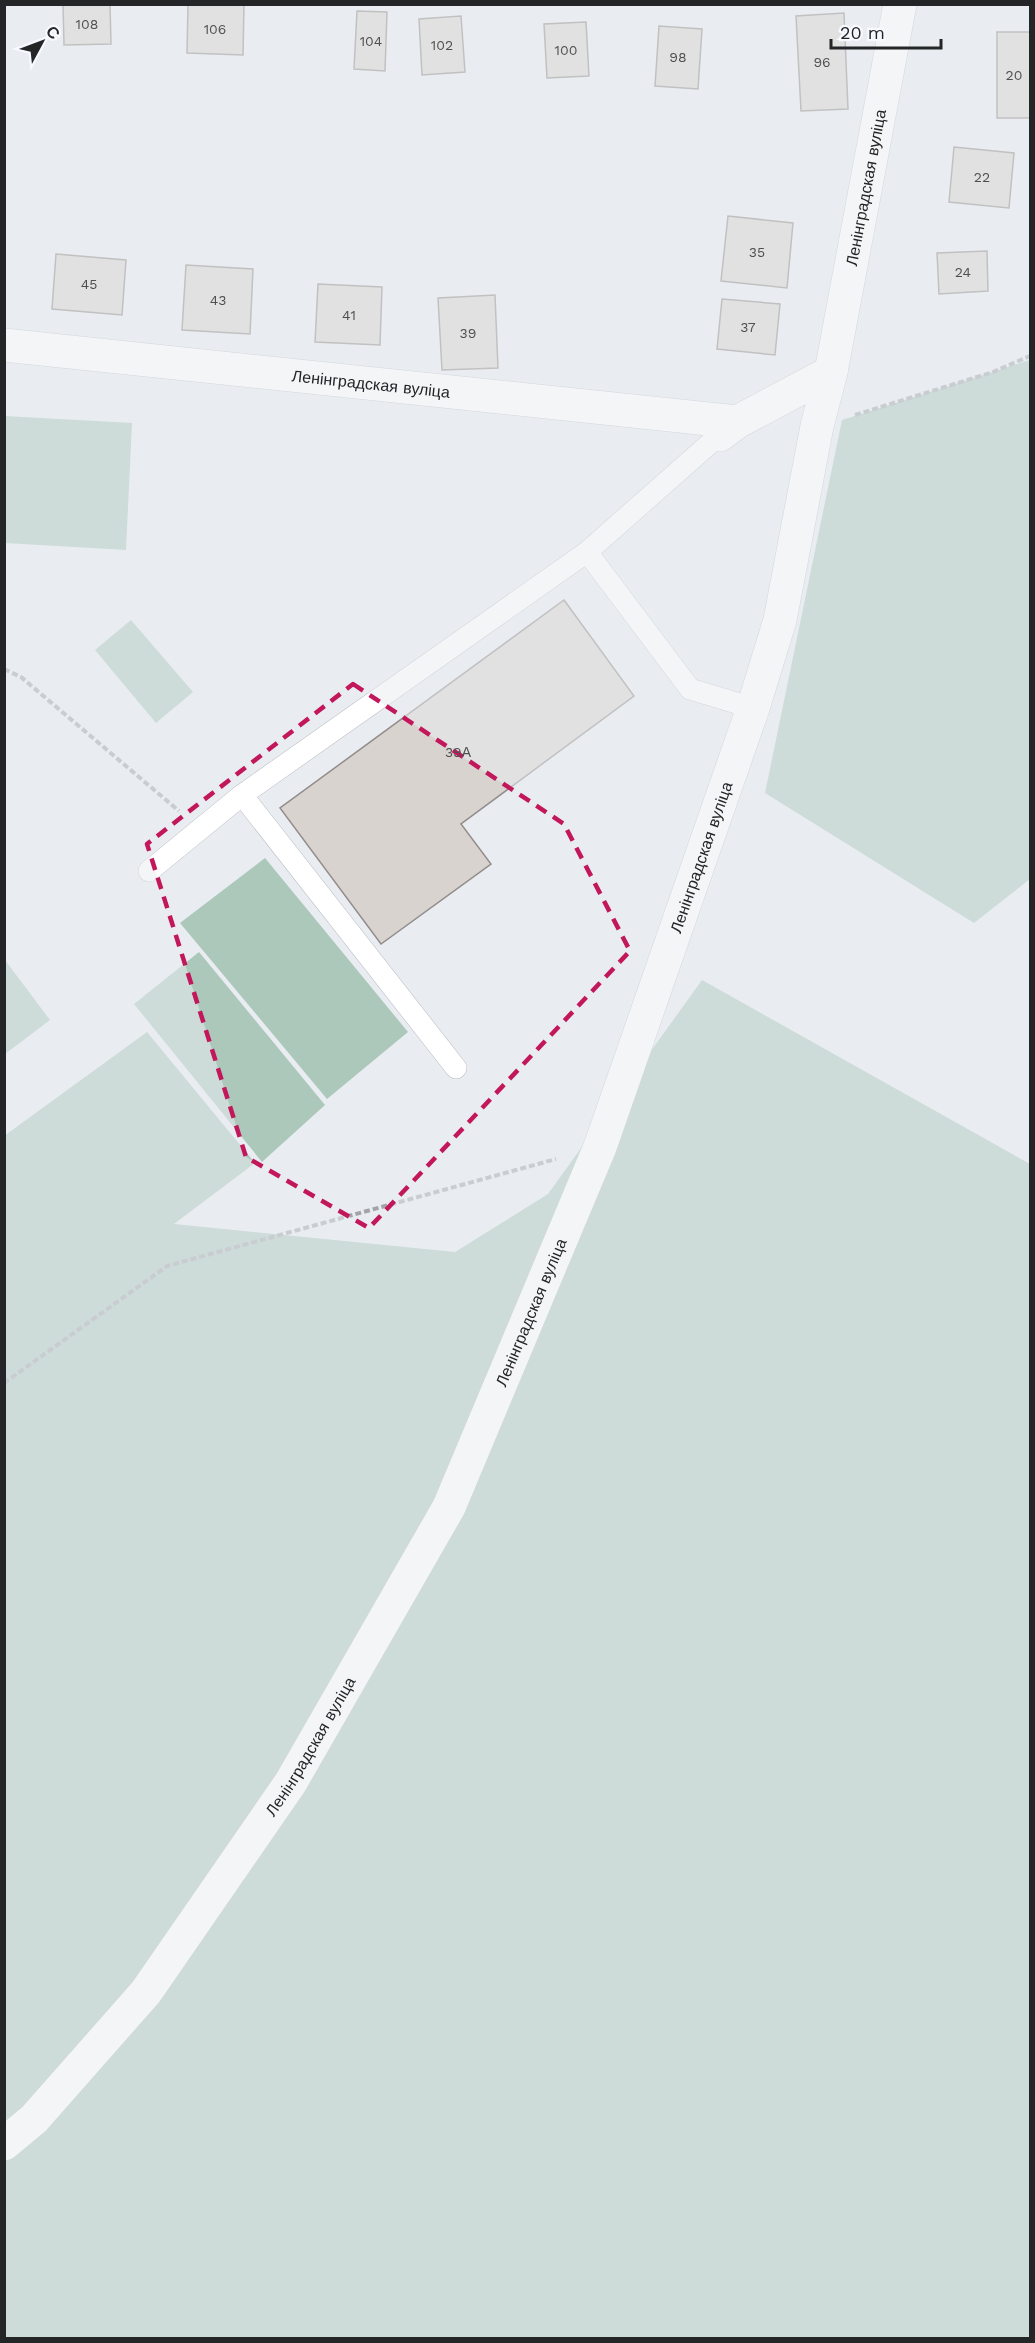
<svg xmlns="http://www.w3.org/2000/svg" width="1035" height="2343" font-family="'Work Sans',sans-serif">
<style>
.green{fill:#acc8ba}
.building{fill:#d9d3d0;stroke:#928c8a;stroke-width:1.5}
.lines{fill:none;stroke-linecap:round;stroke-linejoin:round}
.lane-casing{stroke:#b9bcc2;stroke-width:22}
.street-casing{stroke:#b9bcc2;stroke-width:34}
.path{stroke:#a2a4a8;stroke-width:4;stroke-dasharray:6 3;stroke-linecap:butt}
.lane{stroke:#fff;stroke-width:21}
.street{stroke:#fff;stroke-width:33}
.marked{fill:none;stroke:#c2185b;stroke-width:4.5;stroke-dasharray:12 8;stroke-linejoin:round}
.labels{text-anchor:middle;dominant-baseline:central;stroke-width:4.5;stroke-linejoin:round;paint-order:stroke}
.number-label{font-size:14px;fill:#505051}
.street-label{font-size:16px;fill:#232527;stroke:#f6f9ff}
</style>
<rect width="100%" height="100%" fill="#e9ecf1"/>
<g class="green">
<path d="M1030 360V879L974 923 765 793 842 420Z"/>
<path d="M5 416 132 423 126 550 5 543Z"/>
<path d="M131 620 193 692 156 723 95 650Z"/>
<path d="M265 858 408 1032 327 1099 180 923Z"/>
<path d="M199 952 325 1105 262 1162 134 1004Z"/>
<path d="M5 960 50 1020 5 1054Z"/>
<path d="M702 980 1030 1164V2338H5L4 1136 147 1032 255 1163 174 1224 455 1252 548 1194Z"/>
</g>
<g class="building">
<path d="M63 4H110L111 44 64 45Z"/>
<path d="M188 4H244L243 55 187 53Z"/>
<path d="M357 11 387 12 385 71 354 69Z"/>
<path d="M844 13 848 109 801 111 796 16Z"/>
<path d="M461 16 465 72 422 75 419 19Z"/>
<path d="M586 22 589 76 547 78 544 24Z"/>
<path d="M659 26 702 29 698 89 655 86Z"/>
<rect x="997" y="32" width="33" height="86"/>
<path d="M954 147 1014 153 1009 208 949 202Z"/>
<path d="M728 216 793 223 787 288 721 281Z"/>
<path d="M987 251 988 291 939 294 937 253Z"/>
<path d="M56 254 126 260 122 315 52 309Z"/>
<path d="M186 265 253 269 250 334 182 330Z"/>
<path d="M318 284 382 287 380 345 315 342Z"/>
<path d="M495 295 498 368 442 370 438 298Z"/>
<path d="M722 299 780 304 775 355 717 349Z"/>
<path d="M564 600 634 696 461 824 491 864 381 944 280 808Z"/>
</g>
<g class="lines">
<g class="lane-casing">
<g id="lane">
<path d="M587 552 690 689 753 708"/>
<path d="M242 795 456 1068"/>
<path d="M149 871 242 795 587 552 716 438"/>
</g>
</g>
<g class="street-casing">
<g id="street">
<path id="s1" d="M4 345 737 422"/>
<path d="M720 435 737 422 831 372"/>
<path id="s2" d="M4 2144 34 2119 146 1992 291 1782 449 1507 600 1147 753 708 780 620 817 426 831 372 900 4"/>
</g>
</g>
<g class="path">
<path d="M855 415 993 372 1030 356"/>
<path d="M4 669 21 677 179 811"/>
<path d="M4 1383 167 1266 556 1159"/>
</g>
<use href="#lane" class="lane"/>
<use href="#street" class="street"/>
</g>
<path d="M0 0H1035V2343H0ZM353 684 564 824 630 951 369 1228 246 1157 147 844Z" fill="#e9ecf1" fill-opacity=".55" fill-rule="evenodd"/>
<path class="marked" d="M353 684 564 824 630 951 369 1228 246 1157 147 844Z"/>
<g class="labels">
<g class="number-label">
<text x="87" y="24">108</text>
<text x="215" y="29">106</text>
<text x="371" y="41">104</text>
<text x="442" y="45">102</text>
<text x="566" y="50">100</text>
<text x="678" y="57">98</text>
<text x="822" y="62">96</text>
<text x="1014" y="75">20</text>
<text x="982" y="177">22</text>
<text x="757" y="252">35</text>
<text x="963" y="272">24</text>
<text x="89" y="284">45</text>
<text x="218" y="300">43</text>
<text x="349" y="315">41</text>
<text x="748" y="327">37</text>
<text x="468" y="333">39</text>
<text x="458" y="752">39А</text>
</g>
<g class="street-label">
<text stroke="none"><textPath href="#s2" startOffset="2169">Ленінградская вуліца</textPath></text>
<text stroke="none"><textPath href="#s1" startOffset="369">Ленінградская вуліца</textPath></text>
<text stroke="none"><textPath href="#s2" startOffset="1478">Ленінградская вуліца</textPath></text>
<text stroke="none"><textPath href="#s2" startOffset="992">Ленінградская вуліца</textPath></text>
<text stroke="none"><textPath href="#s2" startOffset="504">Ленінградская вуліца</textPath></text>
</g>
</g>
<rect width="1035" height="2343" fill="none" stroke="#232527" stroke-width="12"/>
<g transform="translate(42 42) rotate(49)" stroke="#f6f9ff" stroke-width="4.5" paint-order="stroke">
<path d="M0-4.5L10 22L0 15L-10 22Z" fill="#232527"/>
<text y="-9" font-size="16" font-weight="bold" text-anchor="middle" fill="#232527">С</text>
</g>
<path d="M831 39v9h110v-9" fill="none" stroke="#232527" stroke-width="3"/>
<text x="840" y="39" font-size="18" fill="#232527" stroke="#f6f9ff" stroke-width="4.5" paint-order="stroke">20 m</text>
</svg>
